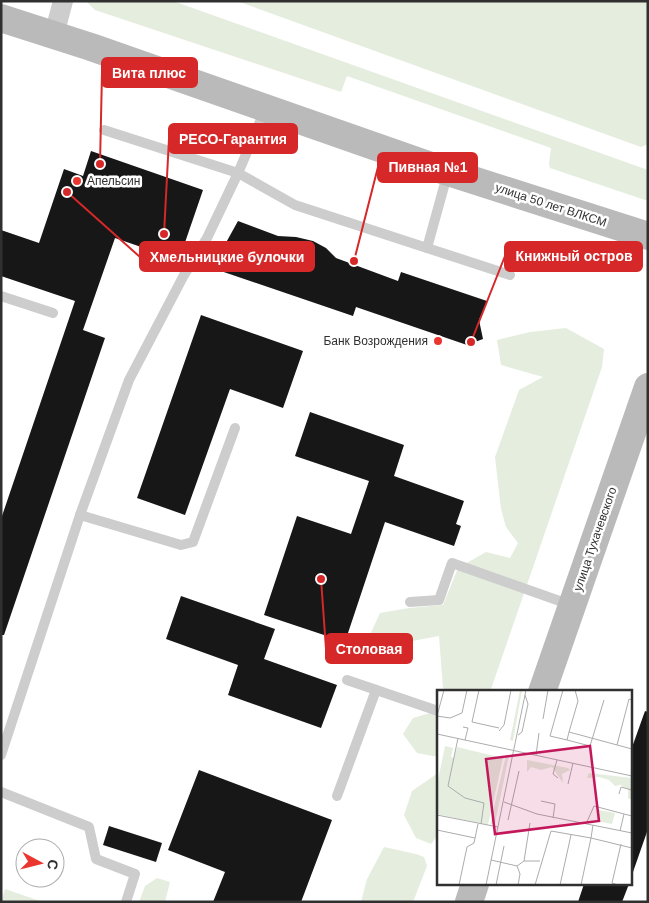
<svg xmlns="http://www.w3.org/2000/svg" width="649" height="903" font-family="Arial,sans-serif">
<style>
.green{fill:#e4edde}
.building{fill:#171717}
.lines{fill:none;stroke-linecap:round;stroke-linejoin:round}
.lane{stroke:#cdcdcd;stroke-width:10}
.street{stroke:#cdcdcd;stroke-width:20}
.secondary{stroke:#bababa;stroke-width:28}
.poi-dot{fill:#ea362f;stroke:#fff;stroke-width:2}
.labels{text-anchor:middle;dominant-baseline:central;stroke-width:5;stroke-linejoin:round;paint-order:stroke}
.poi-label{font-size:12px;fill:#303030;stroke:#fff;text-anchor:start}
.street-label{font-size:12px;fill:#303030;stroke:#fff}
.inset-road{fill:none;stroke:#acacac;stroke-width:1}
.view{fill:#c2185b;fill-opacity:0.15;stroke:#c2185b;stroke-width:2.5}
.inset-edge{fill:none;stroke:#303030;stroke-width:2.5}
.leader{fill:none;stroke:#d62828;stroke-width:2}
.callout-dot{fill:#d62828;stroke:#fff;stroke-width:2}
.callout{fill:#d62828;stroke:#d62828;stroke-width:2}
.callout-label{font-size:14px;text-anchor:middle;font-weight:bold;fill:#fff}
</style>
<rect width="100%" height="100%" fill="#fff"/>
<g class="green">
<path d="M86 1H173L648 170V201L550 168 549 164 551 148 347 76 341 92 95 10Z"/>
<path d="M237 1H648V144L641 147Z"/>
<path d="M566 328 604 349 602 367 490 692H448L443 688 439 636 391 645 369 637 380 613 409 608 443 605 458 568 486 552 510 558 518 543 506 527 501 509 495 457 519 390 543 377 501 365 497 340 530 332Z"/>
<path d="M433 712 438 715V757L417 753 403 734 413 718Z"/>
<path d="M438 773V835L431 844 416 838 404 815 412 791Z"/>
<path d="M384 847 416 854 424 857 427 866 413 902H361L367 879Z"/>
<path d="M157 878 170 882 165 902H139L145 886Z"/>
<path d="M5 889 43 902H1Z"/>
</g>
<g class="building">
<path d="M91 151 203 190 179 260 115 238 83 330 105 338 4 635H1V519L75 301 1 276V230L39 243 64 169 83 176Z"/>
<path d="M238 221 278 236 296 237 313 241 326 248 336 258 398 281 401 272 487 301 479 320 483 339 467 345 356 307 353 316 212 268Z"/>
<path d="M201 315 303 351 283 408 230 389 185 515 137 498Z"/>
<path d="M310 412 404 445 394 476 464 501 456 524 461 526 454 546 385 522 345 642 264 615 297 516 351 534 369 481 295 456Z"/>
<path d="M181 596 275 629 264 659 337 685 321 728 228 695 238 665 166 639Z"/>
<path d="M645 711 648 712V829L633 872 630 871V753Z"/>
<path d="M199 770 332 820 301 902H213L225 872 168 850Z"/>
<path d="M109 826 162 843 156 862 103 845Z"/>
<path d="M584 884H629L622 902H578Z"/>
</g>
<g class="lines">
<g class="lane">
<path d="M104 130 238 173 295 205 510 275"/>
<path d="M427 248 448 172"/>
<path d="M1 296 53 313"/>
<path d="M80 515 181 545 193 542 235 428"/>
<path d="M410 602 439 600 452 563 571 605"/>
<path d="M347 680 438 711"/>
<path d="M1 755 80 515 129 380 184 275 207 238 238 173 265 110"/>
<path d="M1 792 89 827 96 859 135 874 126 902"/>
<path d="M337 796 376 690"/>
</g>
<path class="street" d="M54 35 63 1"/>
<g class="secondary">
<path d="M1 18 91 47 448 172 648 236"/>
<path d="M542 692 648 387"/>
<path d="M469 902 475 884"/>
</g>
</g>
<g class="poi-dot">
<circle cx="77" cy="181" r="5"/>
<circle cx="438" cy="341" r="5"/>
</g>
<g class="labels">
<g class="poi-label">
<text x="87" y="181">Апельсин</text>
<text x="428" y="341" text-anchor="end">Банк Возрождения</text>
</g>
<g class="street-label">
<text transform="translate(551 205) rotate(18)">улица 50 лет ВЛКСМ</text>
<text transform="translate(595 539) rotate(-71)">улица Тухачевского</text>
</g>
</g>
<g transform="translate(437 690)">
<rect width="195" height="195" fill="#fff"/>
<path d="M83 0H85L76 51 73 50ZM8 56 16 58 14 67 17 68 20 57 66 68 51 135 0 124V95ZM69 65H72L58 133 53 135ZM90 70 131 78 133 80 125 84 126 93 115 77 104 80 94 77 90 82ZM152 83 195 88V110L191 108V100L184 95 178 96 172 90 162 87 150 88ZM162 120 178 123 175 134 160 131Z" fill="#e4edde"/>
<path class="inset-road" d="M42 0 35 32 62 38M126 0 113 46 130 50 132 42M138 0 141 11 132 42 195 59M0 26 13 28 25 23 30 0M0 26 7 0M106 29 111 0M26 37 31 38 28 50M62 41 67 35 74 0M0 44 195 86M81 45 85 42 91 14 88 5M21 48 11 96 28 108 47 113 44 134M130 50 153 56 167 10M180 55 192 9 195 10M99 65 102 43M120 70 116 84 121 88M131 94 136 73M182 104 184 97 195 100M104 111 118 114 116 128M67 112 100 124 195 143M0 125 61 137M71 130 82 81M93 133 87 171H103M149 134 157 116 187 124M0 140 38 148M183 141 187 124 195 126M54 170 80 176 87 171M80 176 83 184 81 195M22 195 30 157 37 153 41 134M49 195 89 0M59 195 67 156M98 195 114 141 154 148 156 135M123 195 134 145M144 195 154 148 195 158M181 195 175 193 184 154"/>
<path class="view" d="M153 56 162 131 58 144 49 69Z"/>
<rect width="195" height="195" class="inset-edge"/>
</g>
<path class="leader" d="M100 164L102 73M164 234L169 139M354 261L378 167M471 342L505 256M67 192L140 257M321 579L326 649"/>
<g class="callout-dot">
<circle cx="100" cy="164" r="5"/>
<circle cx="164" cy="234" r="5"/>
<circle cx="354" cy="261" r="5"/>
<circle cx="471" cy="342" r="5"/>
<circle cx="67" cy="192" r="5"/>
<circle cx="321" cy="579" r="5"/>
</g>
<g class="callout">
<rect x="102" y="58" width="95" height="29" rx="5"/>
<rect x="169" y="124" width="128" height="29" rx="5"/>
<rect x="378" y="153" width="99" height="29" rx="5"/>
<rect x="505" y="242" width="137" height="29" rx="5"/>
<rect x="140" y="242" width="174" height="29" rx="5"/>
<rect x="326" y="634" width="86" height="29" rx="5"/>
</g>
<g class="callout-label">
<text x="149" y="78">Вита плюс</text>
<text x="233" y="144">РЕСО-Гарантия</text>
<text x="428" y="172">Пивная №1</text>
<text x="574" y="261">Книжный остров</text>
<text x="227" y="262">Хмельницкие булочки</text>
<text x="369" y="654">Столовая</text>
</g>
<rect width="649" height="903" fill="none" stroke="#303030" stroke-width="5"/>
<g transform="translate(40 863) rotate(97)"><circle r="24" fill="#ffffff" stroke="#acacac"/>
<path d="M0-4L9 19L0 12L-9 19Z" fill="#ea362f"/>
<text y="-8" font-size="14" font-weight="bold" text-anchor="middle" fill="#303030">С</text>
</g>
</svg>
